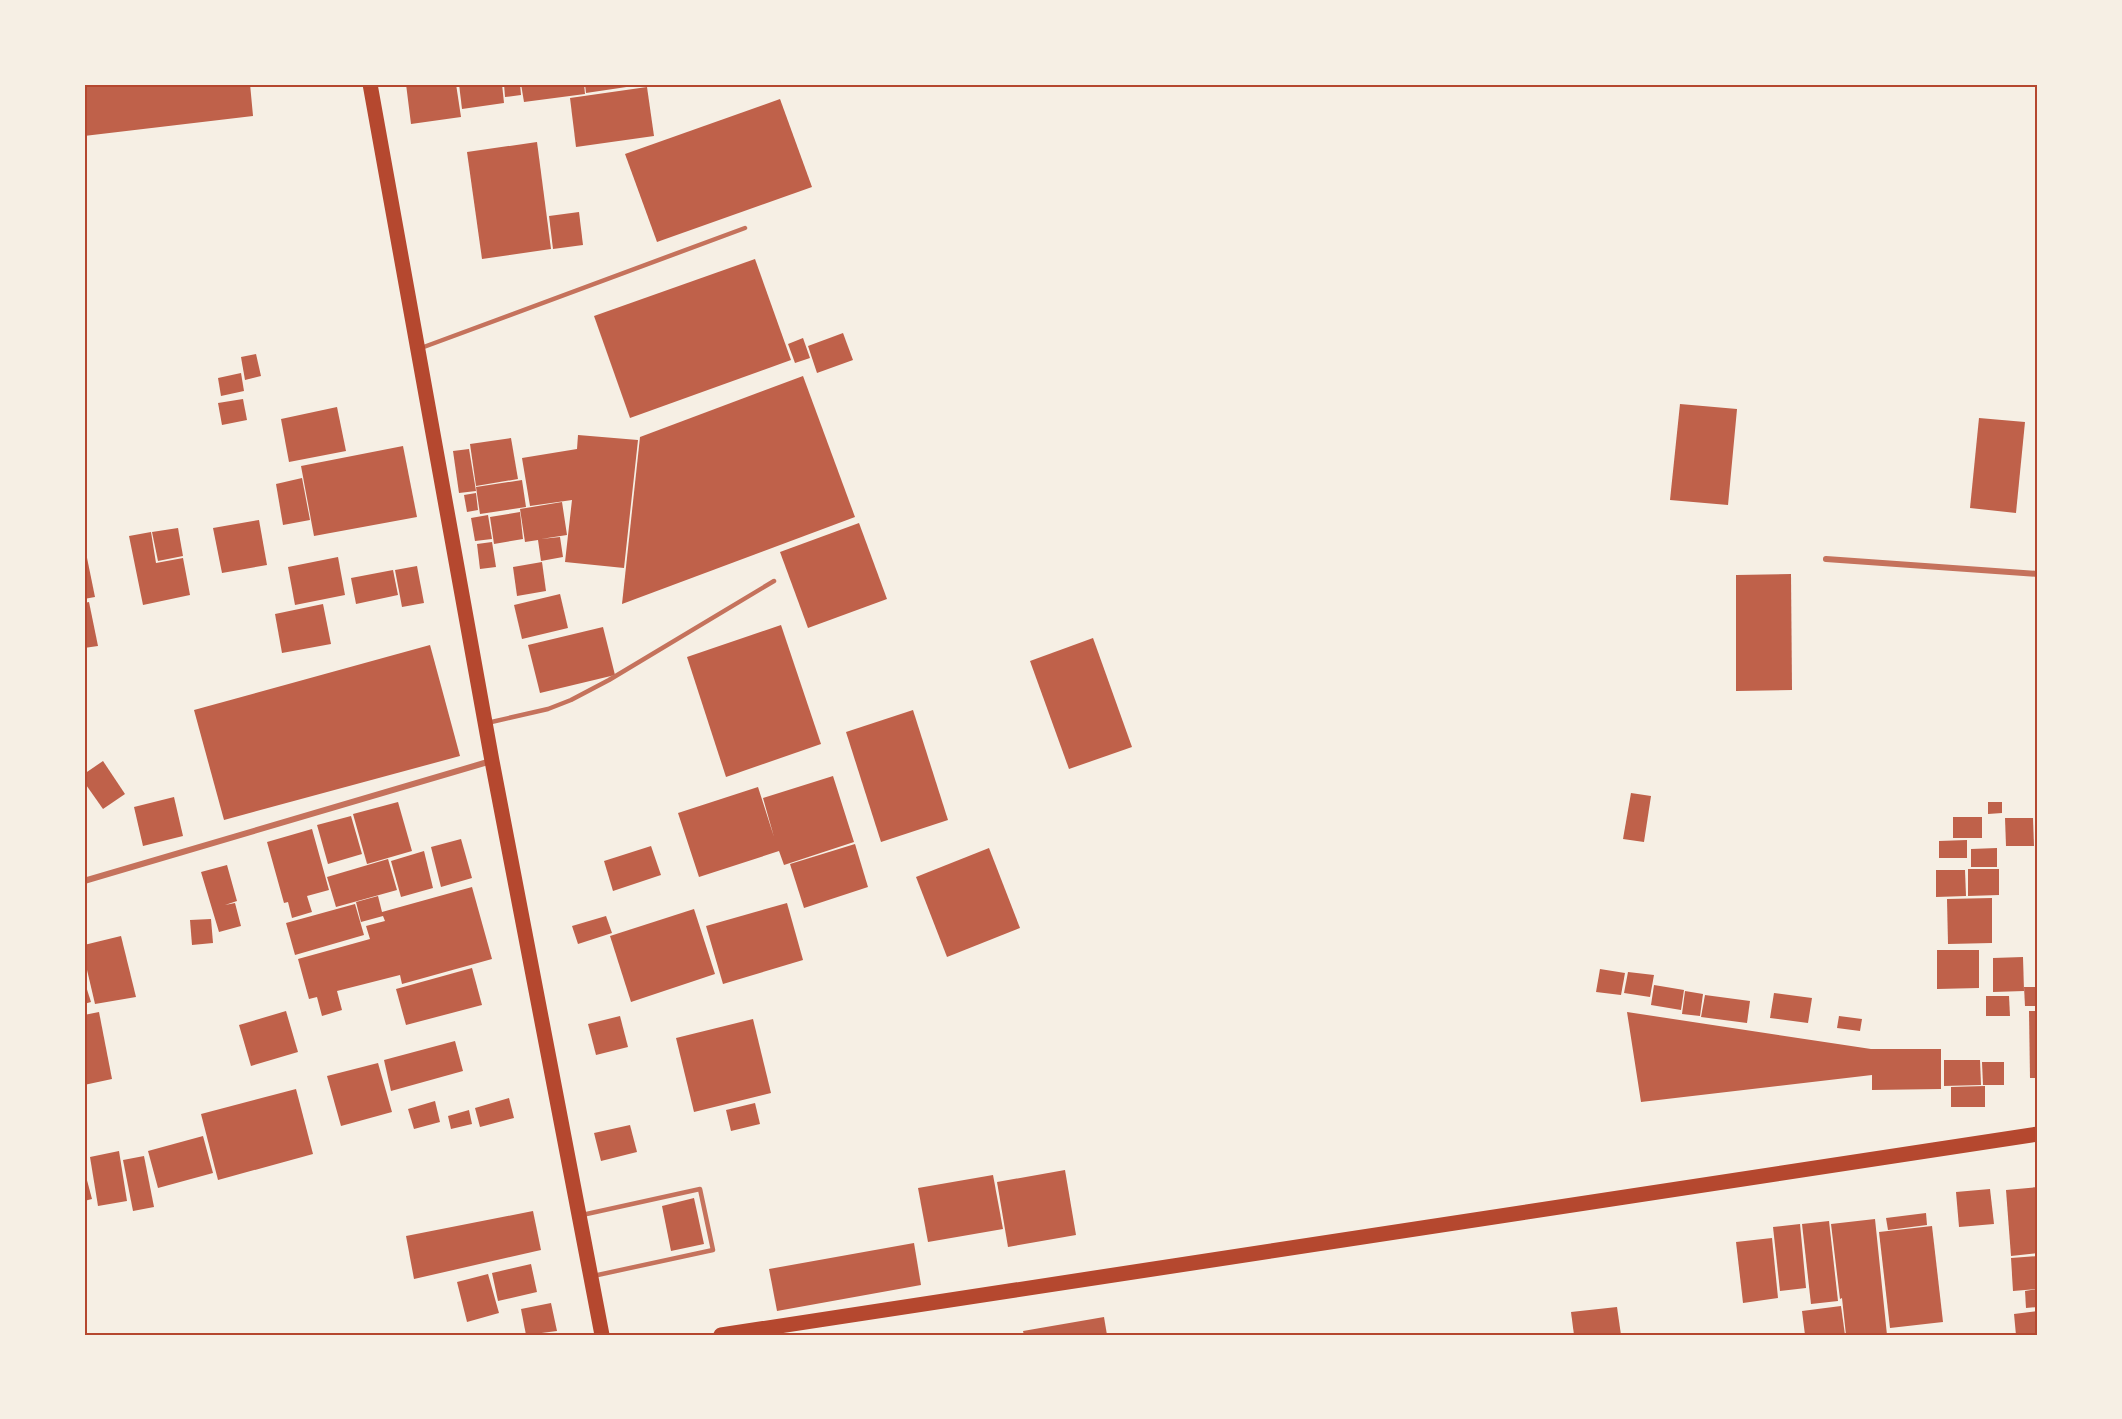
<svg xmlns="http://www.w3.org/2000/svg" width="2122" height="1419" font-family="Montserrat,sans-serif">
<style>
.building{fill:#bf614a}
.lines{fill:none;stroke-linecap:round;stroke-linejoin:round}
.service{stroke:#c5725c;stroke-width:4.5}
.minor{stroke:#c5725c;stroke-width:6}
.primary{stroke:#b5482f;stroke-width:15}
.neatline{fill:none;stroke:#b5482f;stroke-width:2}
</style>
<rect width="100%" height="100%" fill="#f6efe4"/>
<g class="building">
<path d="M84 84H250L253 116 84 136Z"/>
<path d="M406 84H456L461 117 411 124Z"/>
<path d="M459 84H502L504 103 462 109Z"/>
<path d="M504 84H520L521 95 505 97Z"/>
<path d="M521 84H584L585 94 524 102Z"/>
<path d="M585 84H640V85L586 93Z"/>
<path d="M647 87 654 136 576 147 570 98Z"/>
<path d="M780 99 812 187 657 242 625 154Z"/>
<path d="M537 142 551 249 482 259 467 152Z"/>
<path d="M579 212 583 245 553 249 549 216Z"/>
<path d="M755 259 791 360 630 418 594 316Z"/>
<path d="M843 333 853 360 817 373 808 346Z"/>
<path d="M803 338 810 358 795 363 788 344Z"/>
<path d="M256 354 261 376 245 380 241 357Z"/>
<path d="M241 373 244 391 221 396 218 378Z"/>
<path d="M803 376 855 517 622 604 640 437Z"/>
<path d="M243 399 247 420 222 425 218 403Z"/>
<path d="M1680 404 1737 409 1728 505 1670 500Z"/>
<path d="M337 407 346 451 289 462 281 419Z"/>
<path d="M1979 418 2025 422 2016 513 1970 508Z"/>
<path d="M578 435 638 440 624 568 565 562 572 500 530 506 522 458 577 449Z"/>
<path d="M511 438 518 479 476 486 470 444Z"/>
<path d="M403 446 417 517 314 536 301 466Z"/>
<path d="M469 449 476 491 459 493 453 451Z"/>
<path d="M302 478 310 520 283 525 276 484Z"/>
<path d="M522 480 526 507 480 514 476 487Z"/>
<path d="M476 493 478 510 467 512 464 495Z"/>
<path d="M562 502 567 535 541 539 560 537 563 557 541 561 538 540 525 542 520 509Z"/>
<path d="M520 512 523 539 494 544 490 517Z"/>
<path d="M488 515 492 539 475 541 471 518Z"/>
<path d="M259 520 267 565 222 573 213 528Z"/>
<path d="M859 523 887 599 808 628 780 552Z"/>
<path d="M178 528 183 556 158 561 152 532Z"/>
<path d="M151 532 156 563 183 558 190 595 143 605 129 536Z"/>
<path d="M492 542 496 567 480 569 477 544Z"/>
<path d="M84 543 95 597 84 599Z"/>
<path d="M338 557 345 595 295 605 288 567Z"/>
<path d="M542 562 546 591 517 596 513 567Z"/>
<path d="M417 566 424 603 402 607 395 570Z"/>
<path d="M393 570 398 595 356 604 351 578Z"/>
<path d="M1791 574 1792 690 1736 691V575Z"/>
<path d="M560 594 568 628 522 639 514 605Z"/>
<path d="M89 602 98 646 84 648V603Z"/>
<path d="M323 604 331 644 282 653 275 614Z"/>
<path d="M781 625 821 744 726 777 687 657Z"/>
<path d="M603 627 615 675 540 693 528 645Z"/>
<path d="M1093 638 1132 747 1069 769 1030 661Z"/>
<path d="M430 645 460 756 224 820 194 710Z"/>
<path d="M913 710 948 820 881 842 846 732Z"/>
<path d="M103 761 125 794 103 809 84 782V774Z"/>
<path d="M833 776 854 842 784 865 779 851 699 877 678 813 758 787 774 837 763 798Z"/>
<path d="M1631 793 1651 796 1644 842 1623 839Z"/>
<path d="M174 797 183 836 143 846 134 807Z"/>
<path d="M398 802 412 851 367 864 353 814Z"/>
<path d="M1988 802H2002V813L1988 814Z"/>
<path d="M351 816 362 854 328 864 317 825Z"/>
<rect x="1953" y="817" width="29" height="21"/>
<path d="M2005 818H2033L2034 846H2006Z"/>
<path d="M312 829 329 890 307 896 312 912 292 918 288 902 284 903 267 842Z"/>
<path d="M461 839 472 878 441 887 431 847Z"/>
<path d="M1967 840V858H1939V841Z"/>
<path d="M855 844 868 887 804 908 790 864Z"/>
<path d="M651 846 661 875 613 891 604 861Z"/>
<path d="M989 848 1020 928 947 957 916 877Z"/>
<path d="M1997 848V867H1971V849Z"/>
<path d="M424 851 433 888 401 897 391 861Z"/>
<path d="M388 859 397 890 336 907 327 877Z"/>
<path d="M227 865 237 901 225 905 235 903 241 926 219 932 201 872Z"/>
<path d="M1968 869H1999V895L1968 896Z"/>
<path d="M1936 870H1965L1966 896 1936 897Z"/>
<path d="M472 887 492 959 402 984 400 975 337 991 342 1010 322 1016 317 997 309 999 298 959 370 939 366 926 385 921 383 916 361 922 356 902 378 896 382 912Z"/>
<path d="M1992 898V943L1948 944 1947 899Z"/>
<path d="M787 903 803 960 723 984 706 926Z"/>
<path d="M355 904 364 935 295 955 286 923Z"/>
<path d="M694 909 715 974 631 1002 610 936Z"/>
<path d="M606 916 612 933 578 944 572 926Z"/>
<path d="M211 919 213 943 192 945 190 920Z"/>
<path d="M121 936 136 997 95 1004 84 957V945Z"/>
<path d="M1937 950H1979V988L1937 989Z"/>
<path d="M2023 957 2024 991 1993 992V958Z"/>
<path d="M472 968 482 1005 406 1025 396 989Z"/>
<path d="M1600 969 1625 973 1621 995 1596 992Z"/>
<path d="M1628 972 1654 975 1650 997 1624 993Z"/>
<path d="M84 980 91 1002 84 1004Z"/>
<path d="M1654 985 1684 990 1681 1010 1651 1005Z"/>
<path d="M2024 987H2038V1006H2025Z"/>
<path d="M1685 991 1703 994 1700 1016 1682 1014Z"/>
<path d="M1774 993 1812 998 1808 1023 1770 1018Z"/>
<path d="M1705 995 1750 1001 1747 1023 1701 1017Z"/>
<path d="M1986 996H2009L2010 1016H1986Z"/>
<path d="M286 1011 298 1052 251 1066 239 1025Z"/>
<path d="M2029 1011H2038V1078H2030Z"/>
<path d="M99 1012 112 1079 84 1085V1015Z"/>
<path d="M1627 1012 1871 1049H1941V1089L1872 1090V1075L1641 1102Z"/>
<path d="M620 1016 628 1047 596 1055 588 1024Z"/>
<path d="M1839 1016 1862 1019 1860 1031 1837 1028Z"/>
<path d="M753 1019 771 1093 694 1112 676 1038Z"/>
<path d="M455 1041 463 1071 391 1091 384 1060Z"/>
<path d="M1944 1060H1980L1981 1085 1944 1086Z"/>
<path d="M1982 1062H2004V1085H1983Z"/>
<path d="M378 1063 392 1112 341 1126 327 1076Z"/>
<path d="M1985 1086V1107H1951V1087Z"/>
<path d="M296 1089 313 1154 218 1180 201 1114Z"/>
<path d="M509 1098 514 1118 480 1127 475 1108Z"/>
<path d="M435 1101 440 1122 414 1129 408 1109Z"/>
<path d="M755 1103 760 1124 731 1131 726 1110Z"/>
<path d="M469 1110 472 1124 451 1129 448 1116Z"/>
<path d="M630 1125 637 1152 601 1161 594 1133Z"/>
<path d="M203 1136 213 1173 158 1188 148 1151Z"/>
<path d="M119 1151 127 1201 98 1206 90 1157Z"/>
<path d="M144 1156 154 1207 133 1211 123 1160Z"/>
<path d="M84 1169 92 1199 84 1201Z"/>
<path d="M1065 1170 1076 1235 1008 1247 997 1182Z"/>
<path d="M993 1175 1003 1229 928 1242 918 1188Z"/>
<path d="M2038 1187V1253L2011 1256 2006 1190Z"/>
<path d="M1990 1189 1994 1224 1959 1227 1956 1192Z"/>
<path d="M694 1198 704 1244 671 1251 662 1206Z"/>
<path d="M533 1211 541 1250 414 1279 406 1236Z"/>
<path d="M1926 1213 1927 1225 1888 1230 1886 1218Z"/>
<path d="M1875 1219 1887 1335H1846L1842 1298 1840 1299 1831 1224Z"/>
<path d="M1829 1221 1838 1301 1811 1304 1802 1224Z"/>
<path d="M1800 1224 1806 1288 1780 1291 1773 1227Z"/>
<path d="M1932 1226 1943 1322 1890 1328 1879 1232Z"/>
<path d="M1772 1238 1778 1298 1743 1303 1736 1242Z"/>
<path d="M914 1243 921 1285 777 1311 769 1269Z"/>
<path d="M2038 1256V1289L2013 1291 2011 1258Z"/>
<path d="M531 1264 537 1292 498 1301 492 1273Z"/>
<path d="M488 1274 499 1313 467 1322 457 1282Z"/>
<path d="M2038 1289V1307L2026 1308 2025 1291Z"/>
<path d="M551 1303 557 1331 526 1335 521 1309Z"/>
<path d="M1841 1306 1845 1335H1805L1802 1311Z"/>
<path d="M1617 1307 1621 1335H1574L1571 1312Z"/>
<path d="M2038 1311V1335H2016L2014 1314Z"/>
<path d="M1104 1317 1107 1335H1024L1023 1331Z"/>
</g>
<g class="lines">
<g class="service">
<path d="M421 348 745 228"/>
<path d="M487 723 548 709 571 700 609 680 774 581"/>
<path d="M582 1215 700 1189 713 1250 593 1276"/>
</g>
<g class="minor">
<path d="M1826 559 2038 574"/>
<path d="M84 881 491 761"/>
</g>
<g class="primary">
<path d="M370 84 492 761 602 1335"/>
<path d="M721 1335 2038 1134"/>
</g>
</g>
<rect width="2122" height="1419" fill="none" stroke="#f6efe4" stroke-width="171"/>
<rect x="86" y="86" width="1950" height="1248" class="neatline"/>
</svg>
